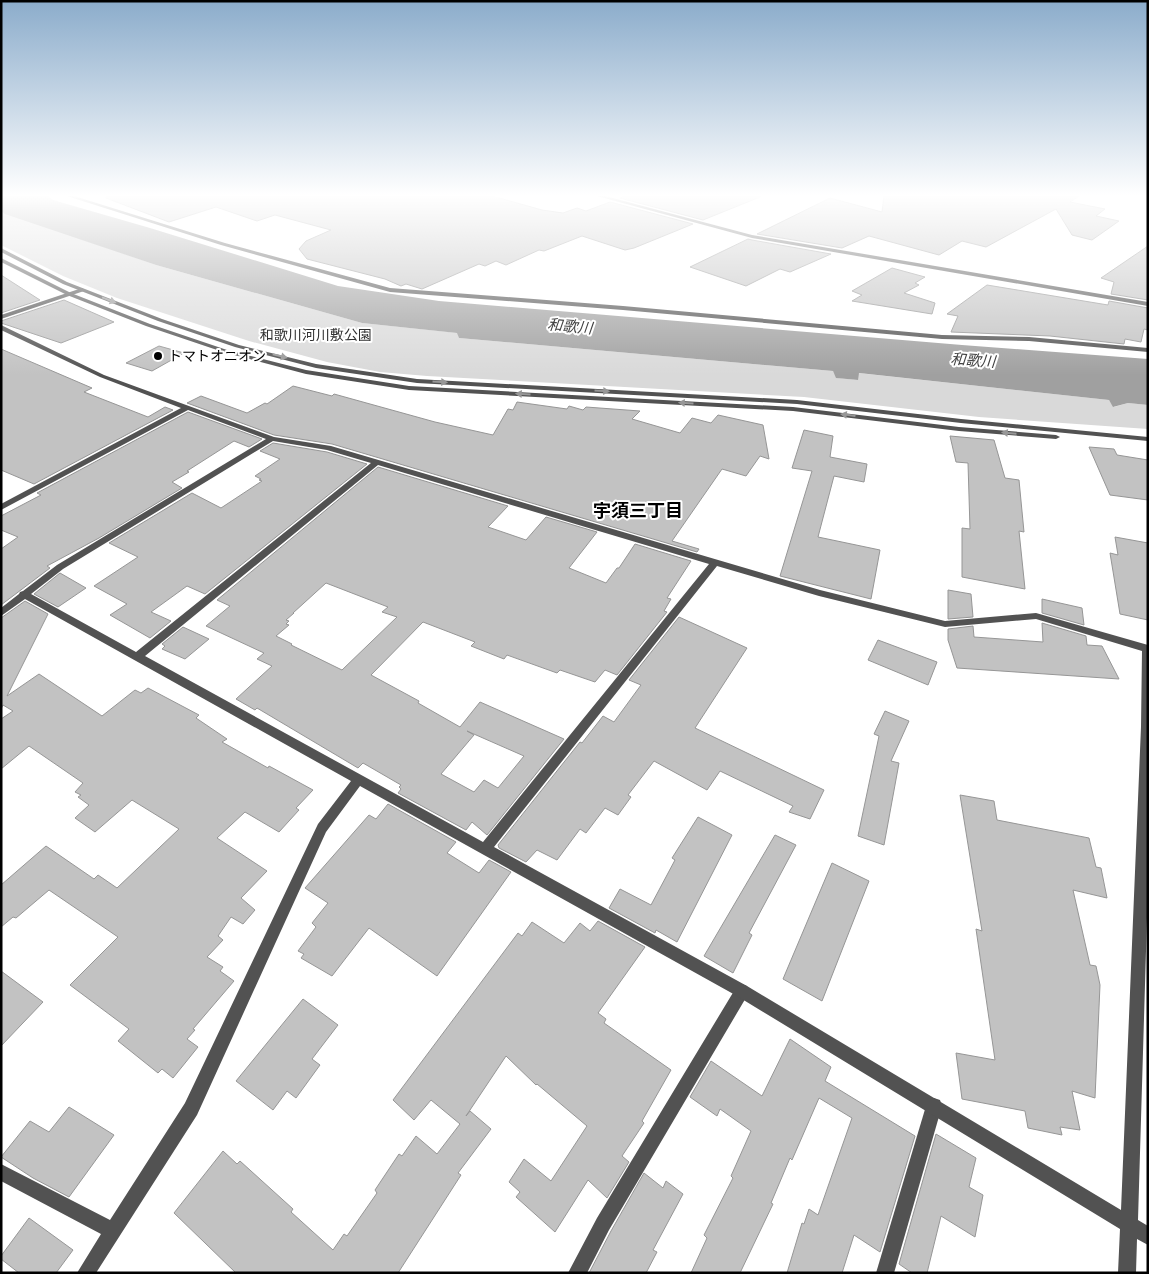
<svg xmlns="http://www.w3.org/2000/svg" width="1149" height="1274" font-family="Montserrat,'Noto Sans JP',sans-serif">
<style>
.green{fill:#d9d9d9}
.water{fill:#a0a0a0}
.building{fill:#c2c2c2;stroke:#969696;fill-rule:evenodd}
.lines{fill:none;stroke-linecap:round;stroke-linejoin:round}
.service{fill:#525252;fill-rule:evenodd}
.minor{fill:#525252;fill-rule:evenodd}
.tertiary{fill:#525252;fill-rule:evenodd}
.oneway{fill:#979797}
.poi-dot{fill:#000;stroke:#fff;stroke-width:2}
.labels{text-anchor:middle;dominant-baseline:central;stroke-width:4;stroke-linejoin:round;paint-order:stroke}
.far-park-label{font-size:14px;fill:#303030;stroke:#fff}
.far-poi-label{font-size:14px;fill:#000;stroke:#fff;text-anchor:start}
.far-water-label{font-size:15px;font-style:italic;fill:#414141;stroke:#fff}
.neighbourhood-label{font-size:18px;font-weight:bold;fill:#000;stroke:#fff}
</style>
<rect width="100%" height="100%" fill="#fff"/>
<path class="green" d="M1 211 156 265 362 323 458 333 459 338 833 371 837 378 858 380V373L1109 400 1114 407 1128 403 1148 405V429L979 417 804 397 427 376 380 372 327 362 249 341 117 298 63 276 1 245Z"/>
<path class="water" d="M1 196H48L53 200 150 228 338 286 439 301 962 345 1148 359V405L1128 403 1113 407 1109 400 859 373 858 380 836 378 833 371 459 338 457 333 362 323 156 265 5 214 1 211Z"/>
<g class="building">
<path d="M106 196H492L542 210 563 213 577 208 586 211 610 202 693 224 634 248 625 250 582 236 544 251 539 250 506 265 496 261 485 266 479 264 422 289 406 284 401 286 385 279 307 259 299 249 306 241 331 230 275 215 257 221 216 207 169 222 106 198Z"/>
<path d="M625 196H760V197L703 220 620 198Z"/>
<path d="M884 196H1079L1070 202 1105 209 1096 216 1119 221 1092 240 1072 235 1056 209 986 247 962 241 939 255 869 236 842 248 757 234 830 198 882 212Z"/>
<path d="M748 239 752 240 831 254 790 272 780 269 746 286 690 267Z"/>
<path d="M1148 246V300L1111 294 1114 282 1101 278Z"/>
<path d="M892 268 925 277 915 283 919 285 904 293 935 303 932 314 852 301 862 295 852 291Z"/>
<path d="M1 275 40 300 1 313Z"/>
<path d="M987 285 1108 305 1109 301 1148 308V330L1144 329 1141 342 1125 339 1124 344 1050 336 951 332 958 316 947 314Z"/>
<path d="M64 300 114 322 61 343 1 323V321Z"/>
<path d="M159 346 184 353 152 371 126 363Z"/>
<path d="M1 349 92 388 84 392 148 417 165 407 173 410 34 484 1 470Z"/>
<path d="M293 386 332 396 334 394 435 422 493 435 508 409 513 410 517 402 567 409 569 406 583 410 586 407 640 411 632 419 680 433 692 418 711 423 718 415 763 425 769 459 760 456 746 476 722 469 672 541 699 549 697 552 332 444 274 435 187 403 201 396 247 413 265 403 267 404Z"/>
<path d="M188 412 262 439 249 447 234 441 187 471 189 472 172 482 182 488 99 538 47 566 50 568 1 605V549L18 537 1 530V516L41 495 37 493Z"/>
<path d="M804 430 833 436 830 457 867 464 864 482 834 476 818 537 880 550 871 599 780 576 812 471 792 468Z"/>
<path d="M950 436 994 440 1005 478 1019 480 1024 532 1019 531 1025 589 962 577V528L970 529 968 463 956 462Z"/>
<path d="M273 443 327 452 367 464 205 594 187 586 151 612 171 621 150 638 110 615 127 604 94 586 138 557 109 543 192 493 221 508 262 481 259 480 261 479 255 476 280 459 260 451Z"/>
<path d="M1089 447 1114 449 1117 455 1148 460V500L1110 495Z"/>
<path d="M378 467 508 506 488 527 526 540 546 517 597 532 569 568 606 583 617 568H619L635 544 691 561 667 598 671 599 664 611 667 612 617 675 605 670 595 682 560 670 557 673 507 655 504 659 471 646 475 642 423 622 371 675 419 701 418 703 460 727 480 702 564 739 487 835 472 822 466 830 398 793 401 789 399 787 401 785 363 763 358 768 257 708 255 710 236 699 272 666 257 659 264 653 206 626 230 606 217 600ZM326 583 388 607 382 612 397 617 342 670 291 645 292 644 276 636 289 625 286 624 289 621 286 620 294 613H293ZM467 731 524 756 498 788 484 780 474 792 441 774 474 735Z"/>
<path d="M1115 537 1148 543V620L1120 614 1110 553 1118 555Z"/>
<path d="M60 573 86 588 58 607 34 594Z"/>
<path d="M948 590 971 594 973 617 948 619Z"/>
<path d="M1042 599 1082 608 1084 625 1042 613Z"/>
<path d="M25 601 48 614 7 696 39 674 102 716 135 690 141 693 148 688 199 715 196 718 227 739 222 742 268 768 269 766 313 790 296 808 299 810 279 832 245 812 217 838 267 871 241 898 255 910 243 924 231 917 218 936 223 940 207 957 223 967 220 971 234 981 193 1029 195 1030 187 1039 198 1047 173 1078 162 1069 158 1073 118 1041 129 1029 70 985 118 937 49 890 16 918 13 917 1 927V885L46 846 94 879 98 875 117 888 179 829 132 800 95 832 75 818 89 805 78 797 81 795 75 792 83 783 29 746 1 769V719L13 711 3 705 1 709V618Z"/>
<path d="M679 617 747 648 695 728 824 790 810 819 789 812 793 806 720 771 707 790 654 761 628 795 631 797 618 815 605 808 586 833 580 829 557 860 537 850 526 862 499 848 498 845 580 742 582 743 603 716 614 722 641 685 629 680Z"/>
<path d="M1042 623 1086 636 1087 645 1102 646 1119 679 957 668 948 640V629L973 626 974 637 1043 642Z"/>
<path d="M183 627 209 639 185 659 162 649 165 646 162 644Z"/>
<path d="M878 640 937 662 928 685 868 660Z"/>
<path d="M885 711 909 721 891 761 899 763 884 845 858 836 879 736 874 734Z"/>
<path d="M960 795 994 801 997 820 1089 838 1096 867 1101 868 1107 898 1073 890 1090 965 1096 966 1100 985 1095 1098 1072 1091 1080 1130 1060 1127 1062 1135 1028 1128 1025 1111 962 1099 956 1053 995 1060 976 929 982 931Z"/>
<path d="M388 804 456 842 447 853 479 873 489 860 511 872 437 976 369 928 332 976 301 958 304 954 298 951 316 927 312 923 328 903 305 888 369 815 376 819Z"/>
<path d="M698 817 732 835 677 942 656 930 655 933 609 908 620 889 651 905 675 860 672 858Z"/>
<path d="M775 835 796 845 749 933 752 935 733 973 704 956Z"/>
<path d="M832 863 869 881 822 1001 783 979Z"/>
<path d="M598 921 645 947 598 1013 606 1019 604 1023 671 1070 642 1121 644 1123 622 1156 629 1162 607 1198 588 1180 555 1232 516 1197 520 1192 509 1182 524 1159 551 1181 587 1126 537 1084 536 1085 506 1056 466 1116 470 1111 491 1129 458 1173 461 1175 398 1273H236L174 1213 223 1151 237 1164 240 1161 293 1209 291 1212 333 1250 344 1234 347 1236 377 1193 375 1190 399 1154 402 1156 416 1136 437 1154 460 1124 431 1100 414 1120 393 1100 518 933 522 936 532 922 564 943 580 923 590 931Z"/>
<path d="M1 971 43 1002 1 1046Z"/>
<path d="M303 999 338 1025 312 1059 320 1065 296 1098 287 1091 273 1110 236 1081Z"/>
<path d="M790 1039 831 1067 825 1081 915 1136 880 1252 854 1235 842 1273H787L802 1223 804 1224 809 1209 818 1215 852 1118 819 1098 792 1160 790 1158 771 1203 773 1204 740 1273H691L707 1238 704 1235 733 1178 731 1176 751 1131 720 1109 717 1116 690 1097 711 1061 762 1096Z"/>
<path d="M69 1107 114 1135 69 1197 33 1178 1 1157 30 1121 49 1132Z"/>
<path d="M936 1134 976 1158 969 1187 983 1195 975 1237 941 1216 927 1273H912L899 1264Z"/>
<path d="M644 1173 663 1188 666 1181 683 1194 653 1250 657 1252 646 1273H589L611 1231Z"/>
<path d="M29 1218 73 1250 56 1273H19L1 1259V1256Z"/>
</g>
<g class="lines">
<g class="service">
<path d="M742 984 747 986 749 991 747 996 609 1230 587 1273H568L597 1218 737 986Z"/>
<path d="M934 1098 940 1100 942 1106 894 1273H876L926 1106 928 1100Z"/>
</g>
<g class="minor">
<path d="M67 196H74L225 243 390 288 623 306 942 335 1029 337 1148 348V352L1029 341 942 339 623 310 390 292 221 245Z"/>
<path d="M597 196H605L752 235 1148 302V306L752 238Z"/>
<path d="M82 288 85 290 84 291 1 319V315Z"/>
<path d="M1 325 104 375 274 437 331 446 820 590 945 621 1036 613 1148 645V884L1138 1220 1148 1226V1245L1137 1239 1136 1273H1118L1120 1229 737 996 360 786 326 832 197 1115 96 1273H77L101 1234 1 1181V1164L110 1220 185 1103 318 824 351 781 25 599 1 616V608L19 594 20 592 23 591 57 565 266 439 188 410 1 510V504L181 408 100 377 1 330ZM273 441 327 450 371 463 136 652 31 594 63 569ZM378 465 709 564 483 842 145 656ZM717 566 819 596 945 627 1036 619 1142 651 1141 727 1121 1210 747 986 494 847Z"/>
</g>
<g class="tertiary">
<path d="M1 248 67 282 162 319 239 345 316 364 417 379 797 400 961 419 1148 437V441L961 423 797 404 417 383 316 368 235 347 158 321 63 284 1 252Z"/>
<path d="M1 258 71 293 150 324 227 350 306 370 409 386 793 407 959 427 1056 435 1060 437 1056 439 959 431 793 411 409 390 306 374 223 352 146 326 67 295 1 262Z"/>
</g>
</g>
<defs><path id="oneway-solid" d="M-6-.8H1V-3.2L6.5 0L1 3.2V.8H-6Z" transform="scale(1.25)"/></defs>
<g class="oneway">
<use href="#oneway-solid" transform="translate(109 300) rotate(21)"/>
<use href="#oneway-solid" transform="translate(280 356) rotate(14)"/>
<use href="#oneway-solid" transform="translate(440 382) rotate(3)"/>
<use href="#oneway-solid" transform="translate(602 391) rotate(3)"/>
<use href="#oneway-solid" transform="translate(523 394) rotate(-177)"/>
<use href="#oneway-solid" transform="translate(686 403) rotate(-177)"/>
<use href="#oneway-solid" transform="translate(848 415) rotate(-173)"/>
<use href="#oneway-solid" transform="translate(1009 433) rotate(-175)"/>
</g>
<linearGradient id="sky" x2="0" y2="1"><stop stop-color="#8baccb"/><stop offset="0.52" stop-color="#fff"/><stop offset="1" stop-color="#fff" stop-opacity="0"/></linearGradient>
<rect width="1149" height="375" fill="url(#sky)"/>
<circle class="poi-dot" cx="158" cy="356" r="5"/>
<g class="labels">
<g class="far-park-label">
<text x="316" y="335">和歌川河川敷公園</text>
</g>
<g class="far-poi-label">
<text x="168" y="356">トマトオニオン</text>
</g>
<g class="far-water-label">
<text transform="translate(570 326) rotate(5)">和歌川</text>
<text transform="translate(973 360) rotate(4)">和歌川</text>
</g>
<g class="neighbourhood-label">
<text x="638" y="511">宇須三丁目</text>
</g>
</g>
<rect width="1149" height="1274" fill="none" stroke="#000000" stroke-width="5"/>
</svg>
